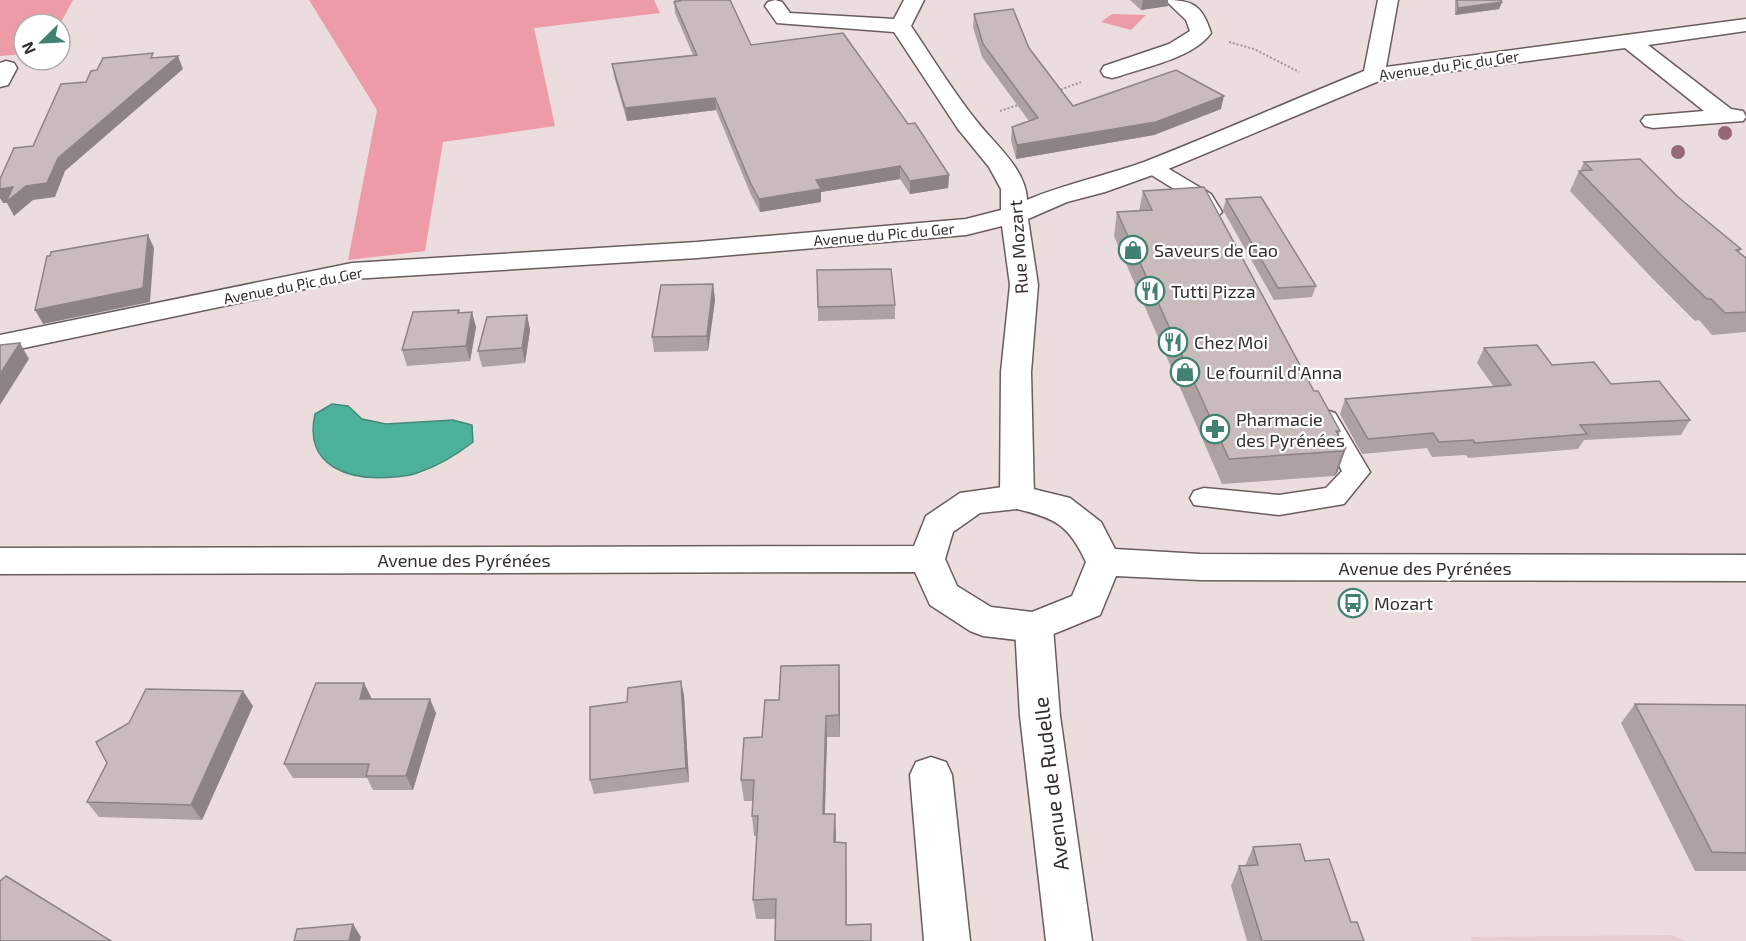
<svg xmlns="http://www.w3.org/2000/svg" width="1746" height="941" font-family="'Exo 2',sans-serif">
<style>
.built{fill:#e5cdd0}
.green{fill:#ee9ba8}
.water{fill:#4cb09a;stroke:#45897a;stroke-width:1.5}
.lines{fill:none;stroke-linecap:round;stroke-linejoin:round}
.service-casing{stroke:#6a5d5e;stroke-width:3}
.minor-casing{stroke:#6a5d5e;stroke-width:3}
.secondary-casing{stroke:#6a5d5e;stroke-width:3}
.path{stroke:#9f9394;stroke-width:2;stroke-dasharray:2 2;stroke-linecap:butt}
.service{fill:#fff;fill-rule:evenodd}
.minor{fill:#fff;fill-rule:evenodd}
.secondary{fill:#fff;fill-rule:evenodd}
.tree{fill:#966774}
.wall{fill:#ada1a2}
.shaded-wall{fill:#8d8384}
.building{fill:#c9bbbc;stroke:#8d8384;stroke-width:1.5}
.labels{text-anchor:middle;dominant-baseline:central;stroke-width:4.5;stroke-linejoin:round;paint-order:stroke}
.far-street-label{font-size:15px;fill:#342e2f;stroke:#fff}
.street-label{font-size:18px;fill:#342e2f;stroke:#fff}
.poi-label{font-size:18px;fill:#342e2f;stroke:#fff;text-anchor:start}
.near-street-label{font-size:21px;fill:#342e2f;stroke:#fff}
</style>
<rect width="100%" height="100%" fill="#ebdcdd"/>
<path class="built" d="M1671 935 1686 941H1472L1470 937Z"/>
<g class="green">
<path d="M0 0H73L60 24H24V54L0 56Z"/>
<path d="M309 0H654L660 13 534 28 555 126 443 142 425 251 348 260 377 110Z"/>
<path d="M1112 14 1146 15 1131 30 1101 22Z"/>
</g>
<path class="water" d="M332 404 348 406 362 419 386 424 453 420 472 425 473 442C455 456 439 466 417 473 410 476 402 476 394 477 351 481 303 468 315 414Z"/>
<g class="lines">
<g class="service-casing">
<g id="service">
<path d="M1152 161 1159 163 1211 194 1222 212 1218 216 1211 218 1204 216 1195 202 1145 171 1142 167 1145 163Z"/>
<path d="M1326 410 1335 413 1370 472 1344 504 1279 515 1194 505 1190 498 1194 491 1204 488 1279 495 1326 488 1342 471 1313 419 1317 413Z"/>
</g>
</g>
<g class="minor-casing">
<g id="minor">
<path d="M775 0 782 2 790 13 894 19 904 0H924L911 26C932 57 952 90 975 119 993 143 1026 168 1027 200 1064 184 1105 176 1144 162 1218 133 1290 101 1364 71L1378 0H1398L1386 67 1746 19V31L1648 45 1731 109 1743 111 1746 117 1743 121 1653 128 1645 126 1641 121 1645 116 1704 111 1625 48 1379 81 1161 172 1105 192 1067 202 1028 219 1038 285 1031 372 1034 497 1029 505 1017 509 1005 505 1000 497 1001 372 1010 285 1002 226 966 235 697 258 352 279 0 353V335L352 263 697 242 966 219 1001 210V189L989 167 958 129 894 32 777 23 765 6 768 2Z"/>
<path d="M1165 0C1193 0 1202 5 1211 33 1195 57 1146 67 1120 76L1112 78 1104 76 1101 71 1104 66 1169 44 1190 31 1186 20Z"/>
<path d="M6 61 14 63 17 68 8 85 0 87V63Z"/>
<path d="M1034 612 1047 617 1053 627 1060 716 1092 941H1046L1020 716 1015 627 1021 617Z"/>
<path d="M931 757 946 762 952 775 970 941H924L910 775 916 762Z"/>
</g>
</g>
<g class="secondary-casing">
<path id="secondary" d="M1017 485 1070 498 1101 522 1115 549 1200 554 1746 555V581L1200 580 1116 576 1100 615 1034 642 983 636 970 631 930 605 915 572 0 574V548L914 546 926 516 960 493ZM1017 509C1055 518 1069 525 1086 562L1072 596 1032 612 991 607 957 586 945 559 953 532 980 513Z"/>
</g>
<g class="path">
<path d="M1229 42 1254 49 1299 72"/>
<path d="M1057 91 1081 82"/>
<path d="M1000 111 1021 104"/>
</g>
<use href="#service" class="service"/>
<use href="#minor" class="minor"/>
<use href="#secondary" class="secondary"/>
</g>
<g class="tree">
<circle cx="1725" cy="133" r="7"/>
<circle cx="1678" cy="152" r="7"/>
</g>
<g class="wall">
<path d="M674 0H730L751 45 908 124 949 175 948 188 910 194 900 179 821 192V202L760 212 751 195 716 110 627 121 614 76 612 64 693 55 675 13Z"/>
<path d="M1130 0H1168V6L1141 10Z"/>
<path d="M1455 0H1501L1502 2 1499 9 1455 15Z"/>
<path d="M974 14 1029 48 1073 106 1221 109 1154 135 1016 159 1011 140 1012 127 1029 121 982 57 973 27Z"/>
<path d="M1584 162 1678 197 1741 249 1739 252 1746 258V332L1712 335 1699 320 1695 321 1650 276 1570 191 1579 171H1580Z"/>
<path d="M1143 191 1314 391 1340 431 1339 435 1346 448 1337 473 1334 476 1222 484 1114 236 1117 212 1139 211Z"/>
<path d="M1226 199 1316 286 1312 297 1274 300 1223 210Z"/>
<path d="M713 284 715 300 708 351 654 352 652 337Z"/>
<path d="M895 305V319L818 321V307Z"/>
<path d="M459 310 460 313 476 327 470 361 407 366 402 350Z"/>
<path d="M527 315 530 330 525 363 482 367 478 351Z"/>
<path d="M1484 348 1552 365 1611 384 1690 420 1681 435 1584 440 1578 449 1468 458 1466 455 1432 457 1427 448 1362 454 1340 414 1345 399 1494 387 1477 363Z"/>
<path d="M681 681 684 696 689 782 594 794 590 780 627 702Z"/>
<path d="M840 687V737H827L825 814 836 834V842L846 843 847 925 871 941 776 919H756L753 900 757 836H754L752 816 753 801H744L741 780 779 700Z"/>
<path d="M371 697V699L436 713 413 790H373L367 778H293L284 764Z"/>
<path d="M1635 704 1746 705V871H1695L1621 723Z"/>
<path d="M253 706 202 820 99 817 87 802Z"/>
<path d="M1253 847 1305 861 1364 941H1247L1231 886 1239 866H1245Z"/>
</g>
<g class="shaded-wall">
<path d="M1143 0H1168V6L1141 10Z"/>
<path d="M1502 2 1499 9 1455 15 1458 8Z"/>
<path d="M178 56 183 69 65 171 55 197 33 200 14 216 7 203H3L0 198V189L26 186Z"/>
<path d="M1224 96 1221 109 1154 135 1016 159 1017 145Z"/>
<path d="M715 98 716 110 627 121 625 108Z"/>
<path d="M900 166V179L821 192V202L760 212 759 199 816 180Z"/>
<path d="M949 175 948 188 910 194V181Z"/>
<path d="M148 235 154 248 150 302 43 324 35 310Z"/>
<path d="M713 284 715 300 708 351 707 336Z"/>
<path d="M472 312 476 327 470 361 466 346Z"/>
<path d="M527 315 530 330 525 363 522 348Z"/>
<path d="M20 343 29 359 0 405V374Z"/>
<path d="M1346 448 1337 473 1334 476 1343 451Z"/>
<path d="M839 665 840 687V737L839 715Z"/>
<path d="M681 681 684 696 689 782 686 768Z"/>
<path d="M364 683 371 697 367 713 360 699Z"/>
<path d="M243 691 253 706 202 820 191 805Z"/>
<path d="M430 699 436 713 413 790 406 776Z"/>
<path d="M826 716 827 737 824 835 823 814Z"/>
<path d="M835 814 836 834 835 862 834 842Z"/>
<path d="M353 924 361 937 360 941H349Z"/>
</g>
<g class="building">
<path d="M679 0H730L751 45 843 33 908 124 915 123 949 175 910 181 900 166 816 180 821 189 759 199 750 182 715 98 625 108 612 64 697 55 674 2 680 1Z"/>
<path d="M1457 0H1501L1502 2 1458 8Z"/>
<path d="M1013 9 1029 48 1073 106 1176 70 1224 96 1156 122 1017 145 1012 127 1038 118 983 44 974 14Z"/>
<path d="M153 53 151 58 178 56 58 158 47 183 26 186 6 202 13 187 0 189V179L14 148 33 146 61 84 86 82 91 71 97 70 103 58Z"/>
<path d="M1640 159 1678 197 1741 249 1736 250 1746 258V312L1725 313 1711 299H1707L1661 255 1579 171 1592 170 1584 162Z"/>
<path d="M1204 187 1314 391H1318L1340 431H1336L1346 448 1343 451 1229 459 1117 212 1152 210 1143 191Z"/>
<path d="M1261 197 1316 286 1278 288 1226 199Z"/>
<path d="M148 235 143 288 35 310 47 256H50L51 252Z"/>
<path d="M891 269 895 305 818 307 817 270Z"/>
<path d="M713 284 707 336 652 337 661 285Z"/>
<path d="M459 310 458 313 472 312 466 346 402 350 413 312Z"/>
<path d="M527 315 522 348 478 351 487 317Z"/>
<path d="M20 343 0 374V345Z"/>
<path d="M1537 345 1552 365 1594 362 1611 384 1659 381 1690 420 1580 425 1587 434 1475 443 1473 440 1439 442 1433 433 1368 439 1345 399 1511 385 1484 348Z"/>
<path d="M839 665V715L826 716 823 814H835L834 842 846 843V925L871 924V941H775L776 899 753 900 758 816H752L754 780H741L744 738 762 737 765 700H779L781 666Z"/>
<path d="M681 681 686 768 590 780V707L627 702 628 688Z"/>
<path d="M316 683H364L360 699H430L406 776H366L369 764H284Z"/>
<path d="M146 689 243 691 191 805 87 802 107 763 96 742 129 723Z"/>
<path d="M1635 704 1746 705V853L1712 852Z"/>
<path d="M1300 844 1305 861 1329 859 1351 922H1357L1364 941H1262L1239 866 1258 865 1253 847Z"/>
<path d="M6 876 111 941H0V881Z"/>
<path d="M353 924 349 941H294L297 929Z"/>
</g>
<defs>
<g id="shop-ring" transform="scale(1.5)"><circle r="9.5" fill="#fff" stroke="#408172" stroke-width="1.5"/><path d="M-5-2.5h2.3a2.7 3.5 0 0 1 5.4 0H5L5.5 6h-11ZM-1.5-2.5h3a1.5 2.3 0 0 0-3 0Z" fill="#408172"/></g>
<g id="restaurant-ring" transform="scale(1.5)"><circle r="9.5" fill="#fff" stroke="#408172" stroke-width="1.5"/><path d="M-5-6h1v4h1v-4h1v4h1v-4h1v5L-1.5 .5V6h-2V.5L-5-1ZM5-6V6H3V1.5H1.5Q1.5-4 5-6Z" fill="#408172"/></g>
<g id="pharmacy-ring" transform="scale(1.5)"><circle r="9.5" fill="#fff" stroke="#408172" stroke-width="1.5"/><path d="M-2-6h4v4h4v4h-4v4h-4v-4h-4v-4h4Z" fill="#408172"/></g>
<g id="bus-ring" transform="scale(1.5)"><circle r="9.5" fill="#fff" stroke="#408172" stroke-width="1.5"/><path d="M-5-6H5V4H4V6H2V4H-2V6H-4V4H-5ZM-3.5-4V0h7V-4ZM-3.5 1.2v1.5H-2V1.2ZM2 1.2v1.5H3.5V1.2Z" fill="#408172"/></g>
</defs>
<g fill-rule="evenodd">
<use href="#shop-ring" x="1133" y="250"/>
<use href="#restaurant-ring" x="1150" y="291"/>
<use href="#restaurant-ring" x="1173" y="342"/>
<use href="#shop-ring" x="1185" y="372"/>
<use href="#pharmacy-ring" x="1215" y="429"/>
<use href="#bus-ring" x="1353" y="603"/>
</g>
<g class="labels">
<g class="far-street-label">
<text transform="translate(1449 65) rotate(-8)">Avenue du Pic du Ger</text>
<text transform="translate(884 234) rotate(-5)">Avenue du Pic du Ger</text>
<text transform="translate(293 285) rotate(-11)">Avenue du Pic du Ger</text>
</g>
<g class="street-label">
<text transform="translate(1018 247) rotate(-94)">Rue Mozart</text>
<text x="464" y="560">Avenue des Pyrénées</text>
<text x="1425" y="568">Avenue des Pyrénées</text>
</g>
<g class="poi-label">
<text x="1154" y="250">Saveurs de Cao</text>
<text x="1171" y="291">Tutti Pizza</text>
<text x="1194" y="342">Chez Moi</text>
<text x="1206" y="372">Le fournil d'Anna</text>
<text x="1236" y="419">Pharmacie<tspan x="1236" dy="21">des Pyrénées</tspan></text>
<text x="1374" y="603">Mozart</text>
</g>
<g class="near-street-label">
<text transform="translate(1050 784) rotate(-97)">Avenue de Rudelle</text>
</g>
</g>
<g transform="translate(42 42) rotate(246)"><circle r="28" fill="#ffffff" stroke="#aeabac" stroke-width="1.5"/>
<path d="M0-4.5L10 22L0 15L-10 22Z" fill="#408172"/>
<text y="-9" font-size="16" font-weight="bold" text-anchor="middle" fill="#342e2f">N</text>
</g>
</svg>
